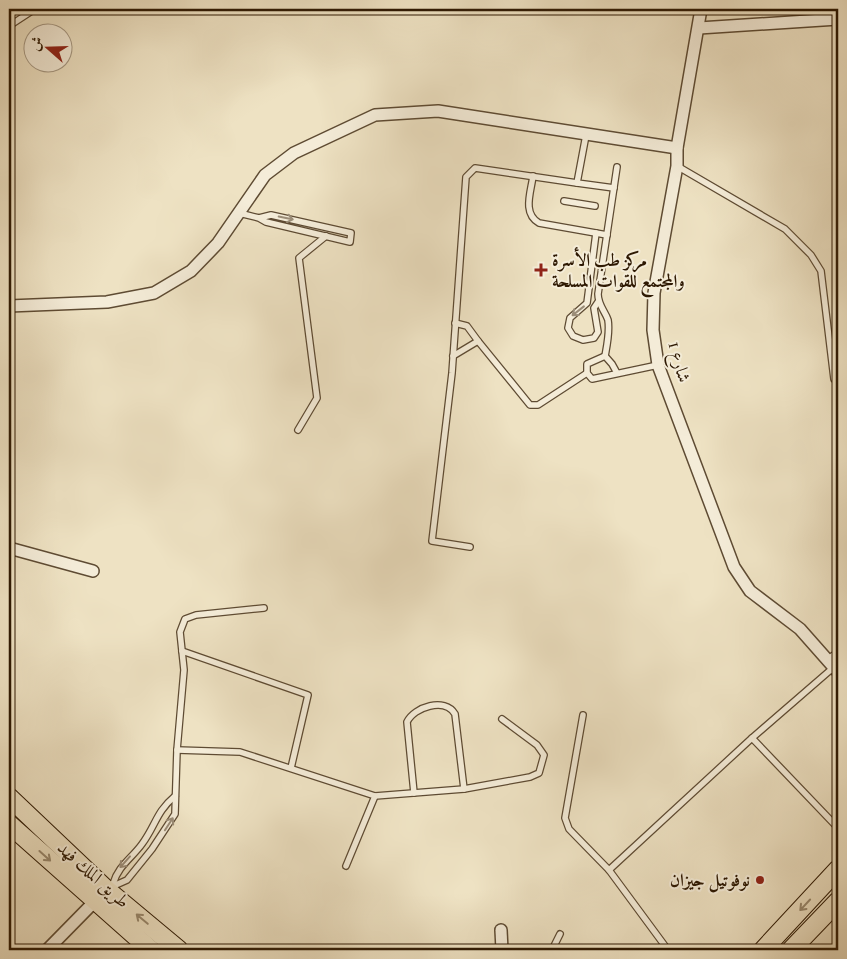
<svg xmlns="http://www.w3.org/2000/svg" width="847" height="959" font-family="'IM FELL French Canon',Amiri,serif">
<style>
.lines{fill:none;stroke-linecap:round;stroke-linejoin:round}
.service-casing{stroke:#5e4b33;stroke-width:8}
.minor-casing{stroke:#5e4b33;stroke-width:14}
.primary-casing{stroke:#2e1903;stroke-width:20}
.service{stroke:#f4ecd8;stroke-width:5.5}
.minor{stroke:#f4ecd8;stroke-width:11}
.primary{stroke:#eee2c3;stroke-width:18}
.oneway{stroke:#9b8d78}
.oneway2{stroke:#98886d}
.poi-dot{fill:#8f2418;stroke:#f4ecd8;stroke-width:2}
.labels{text-anchor:middle;dominant-baseline:central;stroke-width:4;stroke-linejoin:round;paint-order:stroke}
.poi-label{font-size:18px;font-weight:bold;fill:#2e1903;stroke:#f4ecd8;text-anchor:start}
.street-label{font-size:18px;fill:#2e1903;stroke:#f4ecd8}
</style>
<rect width="100%" height="100%" fill="#eee2c3"/>
<filter id="stains"><feTurbulence type="fractalNoise" baseFrequency=".004" numOctaves="4"/><feColorMatrix values="0 0 0 0 .2 0 0 0 0 .09 0 0 0 0 .02 0 0 0 .5 -.17"/></filter>
<radialGradient id="worn" r=".72"><stop offset=".6" stop-color="#630" stop-opacity="0"/><stop offset="1" stop-color="#630" stop-opacity=".3"/></radialGradient>
<g class="lines">
<g class="service-casing">
<g id="service">
<path d="M9 26 35 9"/>
<path d="M586 135 577 183 614 188"/>
<path d="M677 166 785 229 811 255 821 271 834 379"/>
<path d="M533 176C531 192 522 213 539 223L607 235"/>
<path d="M564 201 595 206"/>
<path d="M239 213 259 218 271 215 351 233 350 242 266 222 259 218"/>
<path d="M596 233 587 303 570 318 568 328 573 336 583 340 594 338 598 332 594 308 598 302"/>
<path d="M9 297 12 305"/>
<path d="M455 323 467 326 478 341"/>
<path d="M453 356 478 341 530 405H538L587 373"/>
<path d="M605 356 587 364V373L592 379 658 365"/>
<path d="M617 373 612 364 605 356C607 345 610 332 608 320 605 311 598 305 598 294L617 167"/>
<path d="M298 430 317 398 299 258 326 236"/>
<path d="M470 547 432 541 452 373 466 177 475 168 577 183"/>
<path d="M182 651 308 695 291 768"/>
<path d="M828 659 838 652"/>
<path d="M583 715 565 818 569 829 609 870 668 950"/>
<path d="M752 738 838 828"/>
<path d="M177 750 240 752 375 796 346 866"/>
<path d="M414 793 407 722C414 707 445 697 455 714L464 789"/>
<path d="M375 796 464 789 530 777 539 773 544 755 537 745 502 719"/>
<path d="M609 870 752 738 834 667"/>
<path d="M113 884C118 866 132 858 142 844 156 825 156 812 175 796"/>
<path d="M109 888 127 880 152 849 175 814 177 750 184 670 180 632 185 619 196 615 264 608"/>
<path d="M552 950 560 934"/>
</g>
</g>
<g class="minor-casing">
<g id="minor">
<path d="M701 9 677 148V166L654 293 653 330 658 365 734 567 750 591 800 629 838 672"/>
<path d="M699 28 838 19"/>
<path d="M9 306 107 302 154 293 191 271 218 243 265 175 294 153 375 115 438 111 677 148"/>
<path d="M9 548 93 571"/>
<path d="M501 930 502 950"/>
<path d="M9 948 10 950"/>
<path d="M47 950 100 896"/>
</g>
</g>
<g class="primary-casing">
<g id="primary">
<path d="M9 797 107 890 179 950"/>
<path d="M9 824 151 950"/>
<path d="M763 950 838 869"/>
<path d="M791 950 838 901"/>
</g>
</g>
<use href="#service" class="service"/>
<use href="#minor" class="minor"/>
<use href="#primary" class="primary"/>
</g>
<defs><path id="oneway-shaft" d="M-6 0H5M1.5-3L5.5 0L1.5 3" fill="none" stroke-width="1.6" stroke-linecap="round" stroke-linejoin="round" transform="scale(1.25)"/></defs>
<g class="oneway">
<use href="#oneway-shaft" transform="translate(286 218) rotate(12)"/>
<use href="#oneway-shaft" transform="translate(578 311) rotate(142)"/>
<use href="#oneway-shaft" transform="translate(169 824) rotate(-57)"/>
<use href="#oneway-shaft" transform="translate(125 862) rotate(132)"/>
</g>
<g class="oneway2">
<use href="#oneway-shaft" transform="translate(45 856) rotate(42)"/>
<use href="#oneway-shaft" transform="translate(805 905) rotate(133)"/>
<use href="#oneway-shaft" transform="translate(142 919) rotate(-140)"/>
</g>
<g class="poi-dot">
<path d="M538.5 262.5h5v5h5v5h-5v5h-5v-5h-5v-5h5z"/>
<circle cx="760" cy="880" r="5"/>
</g>
<g class="labels">
<g class="poi-label">
<text x="552" y="260">مركز طب الأسرة<tspan x="552" dy="21">والمجتمع للقوات المسلحة</tspan></text>
<text x="750" y="880" text-anchor="end">نوفوتيل جيزان</text>
</g>
<g class="street-label">
<text transform="translate(679 362) rotate(75)">شارع 1</text>
<text transform="translate(93 875) rotate(42)">طريق الملك فهد</text>
</g>
</g>
<rect width="847" height="959" fill="none" stroke="#eee2c3" stroke-width="30"/>
<rect x="10" y="10" width="827" height="939" fill="none" stroke="#2e1903" stroke-width="2.5"/>
<rect x="15" y="15" width="817" height="929" fill="none" stroke="#2e1903"/>
<g transform="translate(48 48) rotate(290)"><circle r="24" fill="#f4ecd8" stroke="#a59883"/>
<path d="M0-4L9 19L0 12L-9 19Z" fill="#8f2418"/>
<text y="-8" font-size="14" font-weight="bold" text-anchor="middle" fill="#2e1903">ش</text>
</g>
<rect width="100%" height="100%" filter="url(#stains)"/>
<rect width="100%" height="100%" fill="url(#worn)"/>
</svg>
